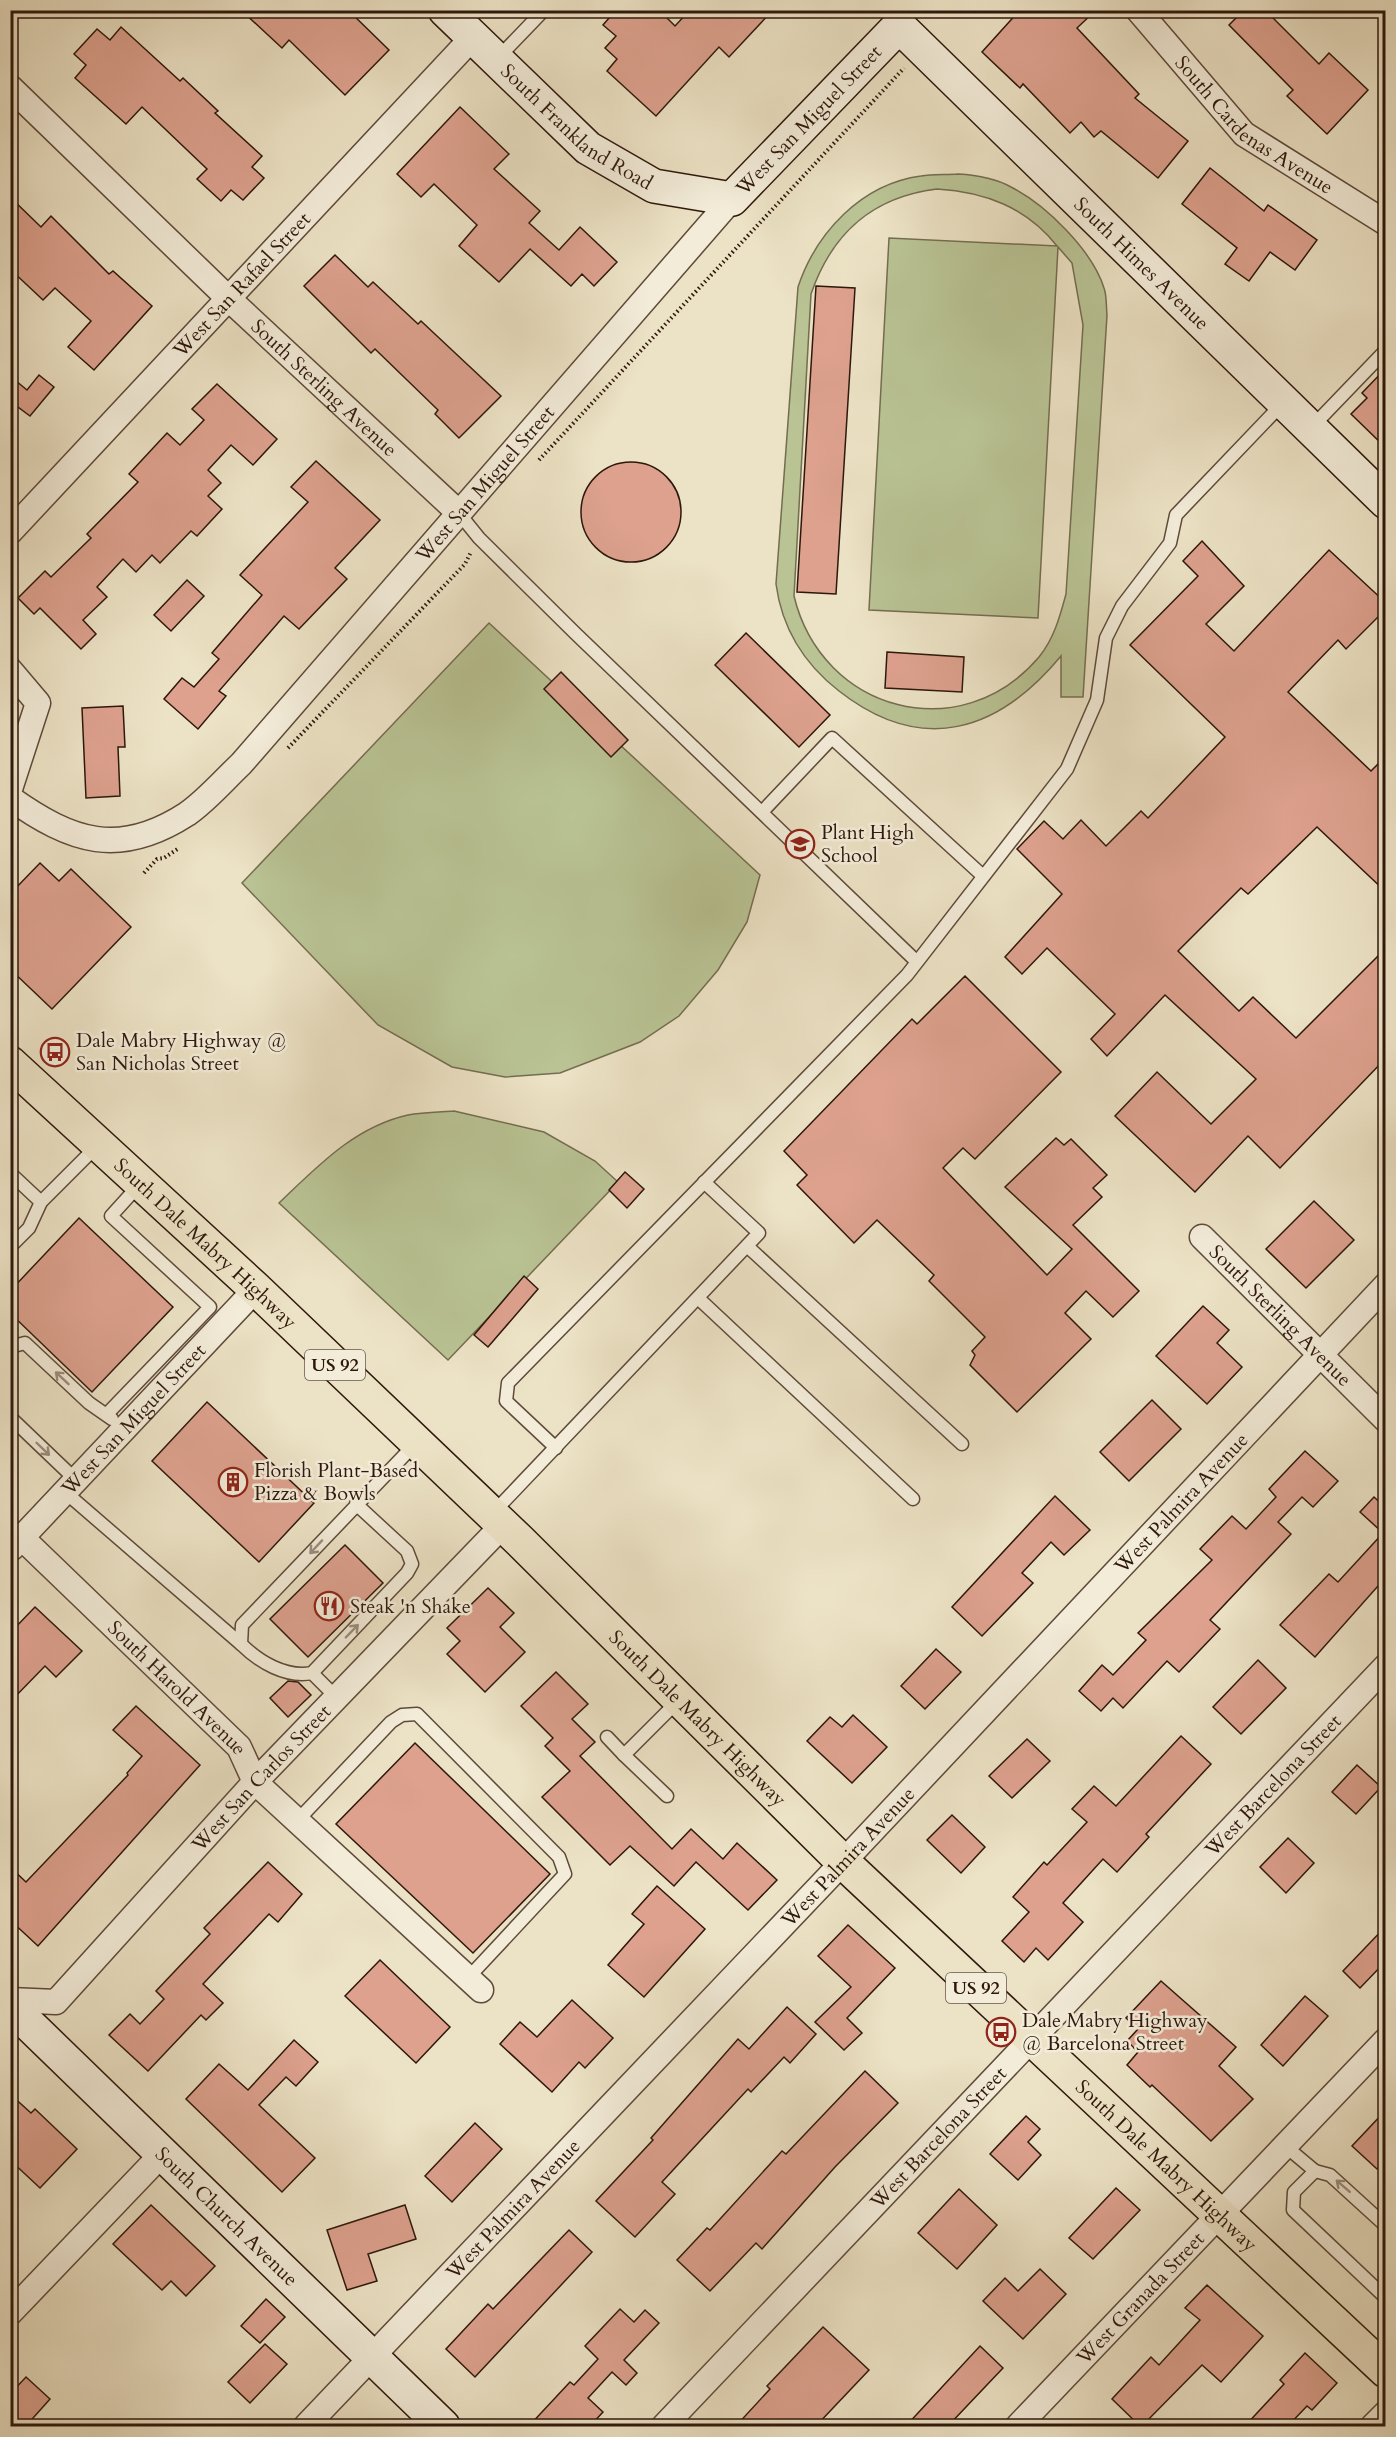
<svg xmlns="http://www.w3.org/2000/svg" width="1396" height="2437" font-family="Cardo,serif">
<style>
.green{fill:#b9c394;stroke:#746d50;stroke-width:1.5;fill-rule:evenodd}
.building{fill:#dda18e;stroke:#2e170c;stroke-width:1.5}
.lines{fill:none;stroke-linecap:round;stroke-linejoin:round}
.lane-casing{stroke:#5e4a3a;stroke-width:15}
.street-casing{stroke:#5e4a3a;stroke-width:27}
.secondary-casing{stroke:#2e170c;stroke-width:36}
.primary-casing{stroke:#2e170c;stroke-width:36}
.path{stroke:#2e170c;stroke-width:4;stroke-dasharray:1.5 3;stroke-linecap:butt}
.lane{stroke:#f3ecd9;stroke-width:12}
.street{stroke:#f3ecd9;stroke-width:24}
.secondary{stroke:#f3ecd9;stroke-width:33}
.primary{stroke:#ece2c5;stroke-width:33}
.oneway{stroke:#9a8c7d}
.labels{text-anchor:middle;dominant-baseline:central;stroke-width:5;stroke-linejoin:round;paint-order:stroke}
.shield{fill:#f3ecd9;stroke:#69574a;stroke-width:1.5}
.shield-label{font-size:18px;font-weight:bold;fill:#2e170c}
.street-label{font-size:20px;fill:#2e170c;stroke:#f3ecd9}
.poi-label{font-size:20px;fill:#2e170c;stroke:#f3ecd9;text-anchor:start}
</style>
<rect width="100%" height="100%" fill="#ece2c5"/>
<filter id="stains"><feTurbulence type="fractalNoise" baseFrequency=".00333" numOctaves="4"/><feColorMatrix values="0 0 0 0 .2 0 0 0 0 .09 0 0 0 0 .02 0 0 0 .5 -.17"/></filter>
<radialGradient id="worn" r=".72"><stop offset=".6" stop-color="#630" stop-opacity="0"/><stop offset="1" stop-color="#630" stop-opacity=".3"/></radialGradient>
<g class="green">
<path d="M958 174C976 175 995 178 1011 187 1046 205 1092 250 1104 288 1107 296 1106 306 1107 315L1083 697H1061V656C998 732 922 756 839 691 803 663 782 629 776 584L798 287C816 233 861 184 921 176 933 174 946 175 958 174ZM937 189C985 192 1026 207 1057 246L889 238 869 610 1038 618 1058 247 1072 263 1083 325 1066 594C1060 616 1054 639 1039 657 961 749 822 712 794 596L811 294C832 233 872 197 937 189Z"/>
<path d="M489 623 760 875 747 922 718 970 679 1016 640 1042 560 1073 505 1077 452 1067 378 1025 242 883Z"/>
<path d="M454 1111 544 1132 595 1161 618 1182 448 1360 279 1203C317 1167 354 1127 408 1115 422 1112 439 1112 454 1111Z"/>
</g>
<g class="building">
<path d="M241 10H348L389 50 345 95 289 40 282 48Z"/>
<path d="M616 10H659L675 26 690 10H773L729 57 719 47 656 116 607 71 617 59 605 48 616 36 603 25Z"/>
<path d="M1020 10H1096L1077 28 1139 94 1135 98 1188 141 1158 178 1101 131 1094 137 1081 122 1070 133 1023 84 1020 88 982 52Z"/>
<path d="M1244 10H1265L1319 64 1329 53 1368 90 1327 134 1287 96 1293 90 1229 25Z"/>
<path d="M121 27 180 81 183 78 218 111 215 113 262 156 252 167 264 178 243 200 231 190 221 201 197 179 207 169 142 107 126 124 75 78 86 65 74 54 97 29 110 40Z"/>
<path d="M460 107 509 154 494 169 540 211 529 223 559 250 580 227 617 262 594 286 582 274 571 286 530 249 499 282 459 246 477 225 434 184 421 197 397 174Z"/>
<path d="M1210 168 1264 211 1268 205 1317 240 1295 270 1270 252 1249 281 1225 264 1237 248 1182 204Z"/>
<path d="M10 197 41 227 51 216 109 274 113 271 152 306 94 370 68 347 91 321 55 288 43 300 10 269Z"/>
<path d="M335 255 368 287 373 282 418 324 421 321 501 396 459 438 435 414 438 410 375 349 371 353 304 286Z"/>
<path d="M816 286 855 288 836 594 797 592Z"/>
<path d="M1386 368V448L1351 414 1367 398 1362 393Z"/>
<path d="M39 375 54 387 30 416 10 401V376L27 390Z"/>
<path d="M217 384 277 439 253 465 231 445 208 470 221 483 208 496 222 509 197 536 191 531 160 563 152 555 136 572 123 559 97 587 107 597 83 620 96 634 81 649 40 608 34 614 18 598 45 571 51 577 91 538 87 534 138 482 129 474 167 433 180 445 204 420 192 409Z"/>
<path d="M316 461 380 520 335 568 347 579 299 629 284 616 219 691 226 696 198 729 164 699 182 678 194 687 219 659 212 653 262 595 240 575 308 502 291 487Z"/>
<circle cx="631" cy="512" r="50"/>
<path d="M1202 541 1244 586 1206 624 1234 651 1329 550 1386 603V609L1346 649 1338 640 1288 692 1371 771 1386 756V892L1317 827 1248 894 1241 888 1178 951 1239 1011 1253 997 1296 1038 1386 948V1058L1280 1168 1248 1136 1195 1192 1115 1116 1157 1072 1211 1124 1256 1079 1165 995 1107 1056 1091 1039 1115 1014 1047 948 1022 974 1005 957 1062 894 1017 849 1044 821 1063 839 1081 820 1106 846 1141 811 1148 818 1225 737 1130 645 1198 576 1183 561Z"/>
<path d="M187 580 204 596 171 631 154 615Z"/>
<path d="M746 633 830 715 799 747 715 665Z"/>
<path d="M887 652 964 657 962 692 885 688Z"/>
<path d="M561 672 628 740 611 757 544 689Z"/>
<path d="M123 706 125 747H118L120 796 86 798 82 708Z"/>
<path d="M40 863 59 881 71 869 131 927 52 1009 10 969V894Z"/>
<path d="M965 976 1061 1072 975 1159 963 1148 943 1168 1047 1275 1072 1249 1005 1187 1056 1138 1064 1145 1071 1139 1107 1175 1093 1188 1102 1197 1073 1225 1139 1291 1113 1317 1086 1291 1065 1313 1091 1339 1017 1412 970 1365 975 1355 972 1351 985 1337 929 1281 934 1275 877 1220 854 1243 797 1185 807 1175 784 1151 912 1019 917 1024Z"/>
<path d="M625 1172 644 1189 627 1208 609 1190Z"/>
<path d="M1314 1201 1354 1240 1306 1288 1266 1249Z"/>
<path d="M79 1218 173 1307 92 1392 10 1313V1291Z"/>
<path d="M524 1276 538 1289 488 1347 474 1335Z"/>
<path d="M1203 1306 1229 1330 1217 1343 1242 1367 1207 1404 1156 1356Z"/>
<path d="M1152 1400 1181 1429 1129 1481 1100 1452Z"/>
<path d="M207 1402 314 1503 259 1562 152 1461Z"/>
<path d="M1305 1451 1338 1481 1313 1507 1302 1497 1278 1522 1291 1534 1210 1620 1220 1629 1179 1672 1167 1661 1123 1708 1113 1698 1101 1711 1079 1691 1102 1665 1113 1675 1146 1640 1138 1633 1212 1560 1200 1549 1232 1516 1246 1529 1276 1497 1269 1489Z"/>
<path d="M1055 1496 1090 1530 1064 1555 1051 1542 1022 1573 1033 1583 982 1636 952 1607Z"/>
<path d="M1374 1497 1386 1508V1577L1315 1657 1280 1625 1329 1574 1338 1582 1383 1533 1360 1512Z"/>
<path d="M345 1545 383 1583 308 1657 270 1619Z"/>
<path d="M488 1588 514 1613 500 1627 525 1652 485 1692 447 1654 460 1641 447 1628Z"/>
<path d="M35 1607 82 1651 56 1677 45 1666 10 1702V1633Z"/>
<path d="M936 1649 961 1672 925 1709 901 1686Z"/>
<path d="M1258 1660 1286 1688 1241 1734 1213 1707Z"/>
<path d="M556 1672 588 1704 572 1719 595 1742 580 1756 672 1849 691 1829 723 1859 737 1843 777 1880 748 1910 696 1862 674 1886 630 1846 610 1865 542 1797 570 1771 545 1746 553 1738 521 1706Z"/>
<path d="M288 1681 298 1682 311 1695 288 1717 270 1698Z"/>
<path d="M136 1706 200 1765 38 1946 10 1920V1867L26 1882 128 1775 127 1773 142 1756 113 1730Z"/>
<path d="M853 1715 887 1747 852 1783 807 1741 830 1717 842 1727Z"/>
<path d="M1181 1736 1211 1764 1146 1834 1149 1837 1117 1872 1103 1859 1063 1903 1083 1922 1048 1960 1036 1948 1024 1962 1002 1941 1029 1912 1013 1897 1044 1862 1047 1865 1087 1822 1072 1809 1094 1786 1116 1806Z"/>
<path d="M1027 1739 1050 1761 1012 1798 989 1776Z"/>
<path d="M415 1743 550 1874 473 1953 336 1824Z"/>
<path d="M1357 1765 1381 1787 1356 1814 1332 1792Z"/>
<path d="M952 1815 985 1847 961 1873 927 1840Z"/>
<path d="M1288 1838 1314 1863 1286 1893 1260 1867Z"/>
<path d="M268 1862 302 1894 278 1922 269 1914 203 1984 223 2003 206 2020 201 2015 148 2071 109 2035 130 2014 140 2024 164 1999 156 1991 210 1934 204 1928Z"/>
<path d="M657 1886 705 1929 644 1997 608 1965 644 1924 632 1914Z"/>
<path d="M848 1925 895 1968 847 2018 862 2033 844 2050 815 2022 851 1987 818 1956Z"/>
<path d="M1386 1926V1961L1360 1988 1343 1971Z"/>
<path d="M380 1960 450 2027 416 2063 345 1996Z"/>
<path d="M1161 1981 1236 2047 1219 2066 1253 2099 1211 2141 1152 2085 1150 2087 1127 2065 1138 2052 1127 2041 1138 2029 1126 2018Z"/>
<path d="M1305 1996 1328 2016 1283 2066 1261 2045Z"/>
<path d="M572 2000 613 2038 585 2068 579 2062 552 2092 500 2044 520 2022 537 2037Z"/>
<path d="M787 2007 816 2034 790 2063 784 2057 751 2092 748 2089 662 2182 675 2194 635 2237 596 2201 653 2140 651 2138 738 2039 749 2049Z"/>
<path d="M294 2040 318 2062 296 2086 286 2077 259 2105 315 2158 282 2192 186 2099 219 2064 248 2090Z"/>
<path d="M865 2071 898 2103 835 2167 762 2249 756 2243 710 2291 677 2260 707 2228 710 2230 782 2151 786 2154Z"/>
<path d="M10 2094 31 2113 35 2109 77 2149 40 2188 10 2160Z"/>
<path d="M1386 2110V2159L1377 2169 1352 2146Z"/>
<path d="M1026 2116 1040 2129 1028 2142 1041 2155 1018 2180 990 2154Z"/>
<path d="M475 2123 502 2149 452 2202 425 2176Z"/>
<path d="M1116 2188 1140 2210 1093 2259 1069 2238Z"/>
<path d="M959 2189 997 2225 957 2269 918 2233Z"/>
<path d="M151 2205 215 2266 186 2296 171 2281 162 2290 113 2244Z"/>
<path d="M405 2205 416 2239 368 2254 377 2281 347 2290 327 2230Z"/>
<path d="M569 2230 592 2252 475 2377 446 2349 488 2304 493 2309Z"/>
<path d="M1040 2269 1066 2294 1023 2339 983 2301 1005 2278 1018 2291Z"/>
<path d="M1207 2285 1263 2336 1221 2382 1202 2365 1141 2427 1112 2399 1151 2357 1159 2365 1200 2320 1185 2308Z"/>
<path d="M266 2299 285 2317 260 2343 241 2326Z"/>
<path d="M620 2309 634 2322 645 2310 659 2323 624 2360 637 2373 626 2385 612 2372 588 2398 603 2412 589 2427H528L570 2382 574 2385 598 2359 585 2346Z"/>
<path d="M823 2327 869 2370 815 2427H735L770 2389 767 2386Z"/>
<path d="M265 2344 287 2364 250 2403 228 2382Z"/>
<path d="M980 2346 1003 2368 947 2427H905Z"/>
<path d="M1305 2353 1337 2383 1312 2410 1307 2406 1287 2427H1244L1284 2384 1280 2380Z"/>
<path d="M26 2377 50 2399 25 2427H10V2394Z"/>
</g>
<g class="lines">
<g class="lane-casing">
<g id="lane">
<path d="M497 59 544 10"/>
<path d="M1311 428 1386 350"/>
<path d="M458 512 479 538 575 633 916 961"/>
<path d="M762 812 832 738 983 876"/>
<path d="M10 1173 41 1202"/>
<path d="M747 1246 962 1444"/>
<path d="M10 1247 29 1228 41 1202 99 1144"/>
<path d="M698 1298 913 1499"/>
<path d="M10 1347 25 1343 89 1403 112 1419"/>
<path d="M107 1414 210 1307 111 1216 140 1184"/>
<path d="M10 1417 76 1480"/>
<path d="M556 1448 506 1401 508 1383 907 975 1067 769 1097 700 1106 638 1122 606 1170 543 1176 515 1283 403"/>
<path d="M65 1492 241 1644"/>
<path d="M356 1504 407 1551 412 1564 407 1573 312 1673C286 1678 259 1662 241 1644L242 1625 416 1443"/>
<path d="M493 1513 759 1233 704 1182"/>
<path d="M312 1673 337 1698"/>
<path d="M607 1737 624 1755"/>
<path d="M667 1796 624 1755 679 1700"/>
<path d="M297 1821 391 1722 402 1715 417 1714 559 1857 565 1874 468 1978"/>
<path d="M1284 2145 1315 2171"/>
<path d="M1386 2226 1330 2175 1315 2171 1294 2192 1293 2210 1386 2298"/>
</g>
</g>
<g class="street-casing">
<g id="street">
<path id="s1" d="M1138 10 1244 134 1386 223"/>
<path id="s2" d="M10 87 230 300 458 512"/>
<path id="s3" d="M10 532 473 37"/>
<path d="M10 670 38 703 10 789"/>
<path id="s4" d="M10 798C72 842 119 858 187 814 206 801 224 780 241 764L732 199"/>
<path id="s5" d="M1202 1237 1386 1420"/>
<path id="s6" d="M22 1538 239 1747 255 1782 481 1990"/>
<path id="s7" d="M12 1548 256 1289"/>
<path id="s8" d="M10 2000 56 2002 255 1782 503 1525"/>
<path d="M10 2313 163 2153"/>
<path id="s9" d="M306 2426 843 1862 1386 1285"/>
<path id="s10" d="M664 2426 1386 1666"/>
<path id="s11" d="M1018 2426 1386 2040"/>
<path d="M1373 2426 1386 2413"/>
</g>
</g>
<g class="secondary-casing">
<g id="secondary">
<path id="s12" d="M445 10 588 148 654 186 732 199 899 26 1386 502"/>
<path id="s13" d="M10 2006 443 2426"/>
</g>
</g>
<g class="primary-casing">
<g id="primary">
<path id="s14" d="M10 1063 256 1289 520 1541 843 1862 1386 2371"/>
</g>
</g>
<g class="path">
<path d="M539 460 904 68"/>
<path d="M1379 529 1386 536"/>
<path d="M288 748 465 564 471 552"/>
<path d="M144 873 157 859 164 858 179 848"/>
</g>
<use href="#lane" class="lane"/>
<use href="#street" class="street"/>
<use href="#secondary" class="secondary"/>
<use href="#primary" class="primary"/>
</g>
<defs><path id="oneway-shaft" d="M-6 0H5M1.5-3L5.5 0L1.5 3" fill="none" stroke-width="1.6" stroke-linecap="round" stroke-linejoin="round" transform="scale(1.5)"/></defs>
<g class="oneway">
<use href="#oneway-shaft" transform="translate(62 1378) rotate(-137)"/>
<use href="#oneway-shaft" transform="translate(43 1449) rotate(44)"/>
<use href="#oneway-shaft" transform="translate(316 1547) rotate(133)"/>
<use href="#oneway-shaft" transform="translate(352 1631) rotate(-46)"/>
<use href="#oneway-shaft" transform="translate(1343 2186) rotate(-139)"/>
</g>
<defs>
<g id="school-ring" transform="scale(1.5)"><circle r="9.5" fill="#f3ecd9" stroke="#8f2418" stroke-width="1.5"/><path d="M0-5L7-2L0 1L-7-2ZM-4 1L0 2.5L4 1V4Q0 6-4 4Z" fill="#8f2418"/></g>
<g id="bus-ring" transform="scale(1.5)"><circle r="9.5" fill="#f3ecd9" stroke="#8f2418" stroke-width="1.5"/><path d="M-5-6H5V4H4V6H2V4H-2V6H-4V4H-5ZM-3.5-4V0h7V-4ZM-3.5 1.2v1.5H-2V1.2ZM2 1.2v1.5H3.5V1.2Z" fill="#8f2418"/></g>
<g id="building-ring" transform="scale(1.5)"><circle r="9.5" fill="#f3ecd9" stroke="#8f2418" stroke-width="1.5"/><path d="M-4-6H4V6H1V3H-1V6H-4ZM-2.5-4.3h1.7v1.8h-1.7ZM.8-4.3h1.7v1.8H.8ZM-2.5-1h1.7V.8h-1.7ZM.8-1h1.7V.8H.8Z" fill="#8f2418"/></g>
<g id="restaurant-ring" transform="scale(1.5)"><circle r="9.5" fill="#f3ecd9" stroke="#8f2418" stroke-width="1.5"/><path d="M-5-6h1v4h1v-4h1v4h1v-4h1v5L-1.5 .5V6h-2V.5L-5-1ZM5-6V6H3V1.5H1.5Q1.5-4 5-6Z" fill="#8f2418"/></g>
</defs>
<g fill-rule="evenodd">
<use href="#school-ring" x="800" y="844"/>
<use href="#bus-ring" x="55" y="1052"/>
<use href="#building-ring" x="233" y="1482"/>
<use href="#restaurant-ring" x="329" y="1606"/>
<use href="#bus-ring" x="1001" y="2032"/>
</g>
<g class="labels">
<g class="shield">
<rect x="305" y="1350" width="60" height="30" rx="4.5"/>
<rect x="946" y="1973" width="60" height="30" rx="4.5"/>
</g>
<g class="shield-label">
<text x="335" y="1365">US 92</text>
<text x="976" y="1988">US 92</text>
</g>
<g class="street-label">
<text stroke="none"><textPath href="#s12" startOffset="464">West San Miguel Street</textPath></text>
<text stroke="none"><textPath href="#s1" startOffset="165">South Cardenas Avenue</textPath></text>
<text stroke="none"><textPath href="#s12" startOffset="177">South Frankland Road</textPath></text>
<text stroke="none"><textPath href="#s12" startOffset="934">South Himes Avenue</textPath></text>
<text stroke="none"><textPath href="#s3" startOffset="339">West San Rafael Street</textPath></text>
<text stroke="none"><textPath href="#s2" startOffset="435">South Sterling Avenue</textPath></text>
<text stroke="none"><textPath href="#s4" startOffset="638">West San Miguel Street</textPath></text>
<text stroke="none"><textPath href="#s14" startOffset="266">South Dale Mabry Highway</textPath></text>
<text stroke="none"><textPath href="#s5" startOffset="111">South Sterling Avenue</textPath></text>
<text stroke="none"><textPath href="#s7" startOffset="177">West San Miguel Street</textPath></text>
<text stroke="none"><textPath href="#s9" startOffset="1272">West Palmira Avenue</textPath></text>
<text stroke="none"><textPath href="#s6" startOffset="216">South Harold Avenue</textPath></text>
<text stroke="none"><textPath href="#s14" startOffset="950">South Dale Mabry Highway</textPath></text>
<text stroke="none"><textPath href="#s8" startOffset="350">West San Carlos Street</textPath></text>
<text stroke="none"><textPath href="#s10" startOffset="884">West Barcelona Street</textPath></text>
<text stroke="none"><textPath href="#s9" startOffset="786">West Palmira Avenue</textPath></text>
<text stroke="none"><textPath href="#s10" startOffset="398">West Barcelona Street</textPath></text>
<text stroke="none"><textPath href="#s14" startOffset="1598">South Dale Mabry Highway</textPath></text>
<text stroke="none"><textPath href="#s9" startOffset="300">West Palmira Avenue</textPath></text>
<text stroke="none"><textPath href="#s13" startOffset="302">South Church Avenue</textPath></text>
<text stroke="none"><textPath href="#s11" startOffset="177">West Granada Street</textPath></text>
</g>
<g class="poi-label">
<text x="821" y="832">Plant High<tspan x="821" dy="23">School</tspan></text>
<text x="76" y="1040">Dale Mabry Highway @<tspan x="76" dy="23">San Nicholas Street</tspan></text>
<text x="254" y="1470">Florish Plant-Based<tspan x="254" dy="23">Pizza &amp; Bowls</tspan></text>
<text x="350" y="1606">Steak 'n Shake</text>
<text x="1022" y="2020">Dale Mabry Highway<tspan x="1022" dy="23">@ Barcelona Street</tspan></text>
</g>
</g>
<rect width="1396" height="2437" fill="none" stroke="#ece2c5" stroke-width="36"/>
<rect x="12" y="12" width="1372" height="2413" fill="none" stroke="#2e170c" stroke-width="3"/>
<rect x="18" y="18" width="1360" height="2401" fill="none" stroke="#2e170c" stroke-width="1.5"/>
<rect width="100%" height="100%" filter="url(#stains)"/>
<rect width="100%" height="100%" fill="url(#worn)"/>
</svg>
